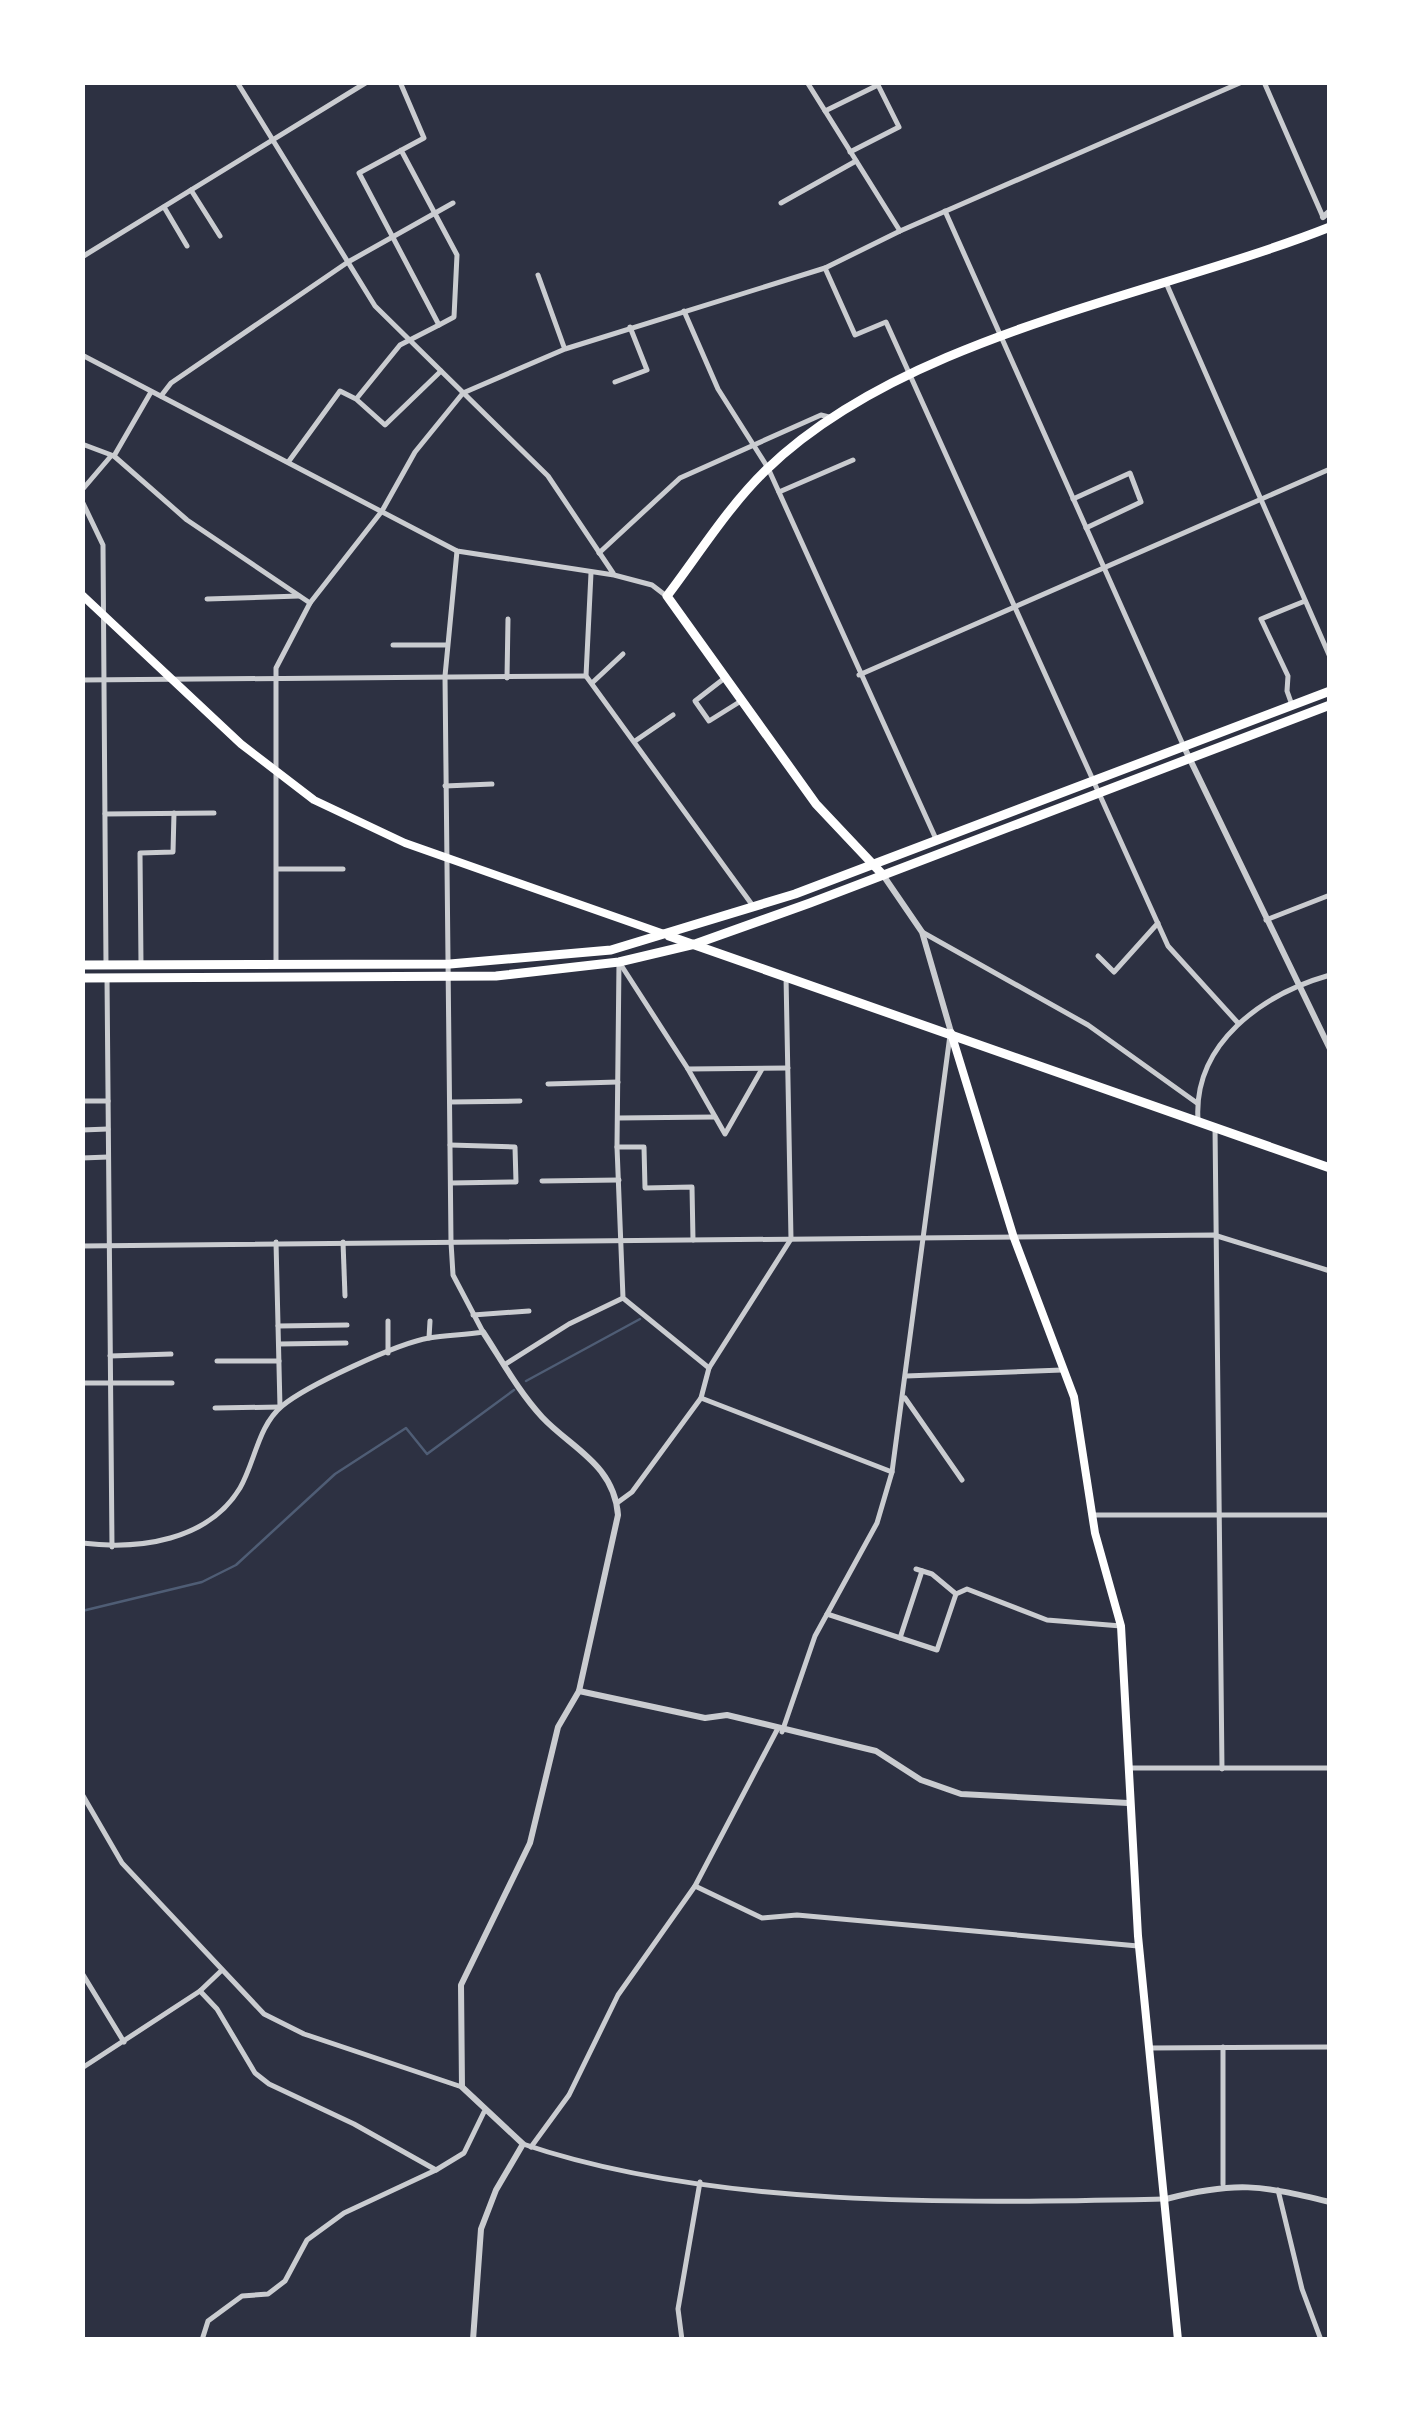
<svg xmlns="http://www.w3.org/2000/svg" width="1412" height="2422" font-family="Poppins,sans-serif">
<style>
.lines{fill:none;stroke-linecap:round;stroke-linejoin:round}
.stream{stroke:#4f5d75;stroke-width:2.5}
.minor{stroke:#caccd0;stroke-width:5}
.tertiary{stroke:#caccd0;stroke-width:6}
.secondary{stroke:#fff;stroke-width:8}
.primary{stroke:#fff;stroke-width:9}
.trunk{stroke:#fff;stroke-width:9}
</style>
<rect width="100%" height="100%" fill="#2d3142"/>
<g class="lines">
<g class="stream">
<path d="M526 1381 640 1319"/>
<path d="M82 1611 202 1582 236 1565 335 1474 406 1428 427 1454 514 1390"/>
</g>
<g class="minor">
<path d="M237 82 375 306 548 476 613 573"/>
<path d="M400 82 424 138 359 173 439 325 454 317 457 255 401 150"/>
<path d="M807 82 900 231"/>
<path d="M1264 82 1323 217"/>
<path d="M82 84 85 82"/>
<path d="M825 111 878 85 899 127 850 152"/>
<path d="M191 190 220 236"/>
<path d="M781 203 856 161"/>
<path d="M164 207 187 246"/>
<path d="M945 211 1184 747"/>
<path d="M82 257 367 82"/>
<path d="M825 268 855 335 886 322 1168 946 1238 1023"/>
<path d="M538 275 564 347"/>
<path d="M1167 285 1330 657"/>
<path d="M684 311 718 389 768 468 936 839"/>
<path d="M82 355 457 551 614 575 652 585 665 595"/>
<path d="M615 382 647 370 630 327"/>
<path d="M161 396 171 383 348 262 453 203"/>
<path d="M357 398 400 345 439 325"/>
<path d="M82 444 114 456 187 520 310 603"/>
<path d="M114 456 151 392"/>
<path d="M289 461 340 391 356 399 385 425 441 371"/>
<path d="M82 490 111 456"/>
<path d="M779 492 853 460"/>
<path d="M1073 499 1130 473 1141 502 1086 528"/>
<path d="M82 501 103 545 106 965"/>
<path d="M599 553 680 478 821 415 833 418"/>
<path d="M591 573 586 676 753 906"/>
<path d="M207 599 299 596"/>
<path d="M393 645H447"/>
<path d="M859 675 1330 469"/>
<path d="M726 677 695 701 709 721 741 701"/>
<path d="M507 678 508 619"/>
<path d="M82 680 586 676"/>
<path d="M592 683 623 654"/>
<path d="M1292 705 1287 691 1288 676 1261 619 1305 601"/>
<path d="M635 741 673 715"/>
<path d="M445 786 492 784"/>
<path d="M105 814 214 813"/>
<path d="M277 869H343"/>
<path d="M1266 920 1330 895"/>
<path d="M922 932 1088 1025 1197 1103"/>
<path d="M1098 956 1114 972 1158 923"/>
<path d="M619 962 617 1147 623 1298 709 1368"/>
<path d="M276 963V668L310 603 382 511 415 452 463 393 565 349 825 268 900 231 1242 82"/>
<path d="M141 965 140 853 173 852 174 813"/>
<path d="M621 965 688 1069 788 1068"/>
<path d="M107 977 112 1547"/>
<path d="M688 1069 725 1134 762 1069"/>
<path d="M548 1084 618 1082"/>
<path d="M82 1101H108"/>
<path d="M450 1102 520 1101"/>
<path d="M618 1118 715 1117"/>
<path d="M1198 1120C1193 1043 1263 994 1330 975"/>
<path d="M1215 1127 1222 1769"/>
<path d="M82 1130 108 1129"/>
<path d="M450 1145 515 1147 516 1182 451 1183"/>
<path d="M617 1147H644L645 1188 692 1187 693 1240"/>
<path d="M82 1158 108 1157"/>
<path d="M542 1181 619 1180"/>
<path d="M276 1242 280 1407"/>
<path d="M343 1242 345 1296"/>
<path d="M82 1246 1214 1235 1330 1271"/>
<path d="M473 1315 529 1311"/>
<path d="M388 1321V1353"/>
<path d="M278 1326 347 1325"/>
<path d="M429 1338 430 1321"/>
<path d="M279 1344 346 1343"/>
<path d="M110 1356 171 1354"/>
<path d="M217 1361H279"/>
<path d="M504 1365 569 1324 623 1298"/>
<path d="M906 1376 1062 1370"/>
<path d="M82 1383H172"/>
<path d="M701 1398 892 1472"/>
<path d="M905 1398 962 1480"/>
<path d="M215 1408 280 1407"/>
<path d="M617 1503 632 1492 701 1398 709 1368 791 1239 786 976"/>
<path d="M1093 1515H1330"/>
<path d="M82 1543C139 1550 208 1541 240 1488 255 1462 258 1426 282 1406 306 1386 398 1343 429 1338 446 1335 465 1335 483 1332L453 1275 451 1242 445 676 457 551"/>
<path d="M916 1569 932 1574 956 1594"/>
<path d="M827 1614 937 1650 956 1594 967 1589 1047 1620 1121 1626"/>
<path d="M900 1638 922 1571"/>
<path d="M782 1732 815 1636 877 1523 892 1472 950 1035"/>
<path d="M1128 1768H1330"/>
<path d="M82 1794 122 1863 264 2014 304 2034 462 2087"/>
<path d="M695 1886 762 1918 797 1915 1138 1946"/>
<path d="M82 1973 124 2042"/>
<path d="M200 1991 217 2009 255 2073 269 2084 354 2124 436 2170 464 2153 484 2112"/>
<path d="M1223 2047V2184"/>
<path d="M1150 2048 1330 2047"/>
<path d="M82 2068 200 1991 222 1970"/>
<path d="M523 2144C713 2209 964 2203 1163 2199"/>
<path d="M531 2147 569 2095 618 1995 695 1886 777 1730"/>
<path d="M1278 2190 1302 2289 1321 2340"/>
<path d="M202 2340 208 2321 242 2296 268 2294 285 2281 307 2240 344 2213 436 2170"/>
<path d="M682 2340 678 2309 700 2182"/>
</g>
<g class="tertiary">
<path d="M1323 217 1330 211"/>
<path d="M1184 747 1330 1049"/>
<path d="M883 875 922 932 951 1032"/>
<path d="M579 1691 705 1718 727 1715 876 1751 921 1780 961 1794 1128 1803"/>
<path d="M1166 2199C1236 2181 1260 2185 1330 2202"/>
<path d="M473 2340 481 2229 496 2190 523 2144 462 2087 461 1985 530 1843 558 1727 579 1691 618 1515C614 1464 571 1448 542 1417 519 1392 502 1361 483 1332"/>
</g>
<g class="secondary">
<path d="M82 595 241 744 314 800 405 843 664 934"/>
<path d="M951 1033 1014 1238 1074 1397 1095 1533 1121 1626 1138 1936 1178 2340"/>
</g>
<g class="primary">
<path d="M883 875 816 804 667 596C699 554 728 507 766 470 905 335 1153 297 1330 227"/>
<path d="M669 936 1330 1168"/>
</g>
<g class="trunk">
<path d="M82 965 450 964 611 950 795 894 1330 691"/>
<path d="M82 978 496 976 619 962 695 944 810 903 1330 705"/>
</g>
</g>
<rect width="1412" height="2422" fill="none" stroke="#ffffff" stroke-width="170"/>
</svg>
